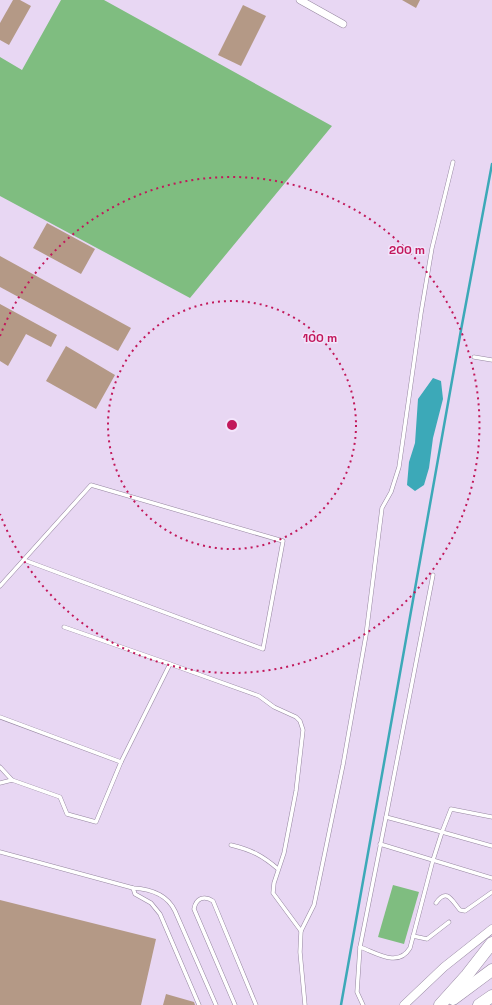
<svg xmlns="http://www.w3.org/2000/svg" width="492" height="1005" font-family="'Space Grotesk',sans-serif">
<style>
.green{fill:#7fbd80}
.water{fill:#3ca9b8}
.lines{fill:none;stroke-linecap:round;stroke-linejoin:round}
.stream{stroke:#3ca9b8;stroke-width:2.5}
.building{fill:#b49986}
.service-casing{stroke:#9687a0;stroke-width:4.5}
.minor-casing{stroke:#9687a0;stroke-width:8}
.tertiary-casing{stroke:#9687a0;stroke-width:9}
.motorway-casing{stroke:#9687a0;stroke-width:13}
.service{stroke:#fff;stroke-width:3.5}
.minor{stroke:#fff;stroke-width:7}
.tertiary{stroke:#fff;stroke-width:8}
.motorway{stroke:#fff;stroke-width:12}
.ring{fill:none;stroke:#c2185b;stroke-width:2;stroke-dasharray:2 4}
.centre{fill:#c2185b;stroke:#f3e5fc;stroke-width:2}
.ring-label{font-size:12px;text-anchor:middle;font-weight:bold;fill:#c2185b;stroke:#f3e5fc;stroke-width:3;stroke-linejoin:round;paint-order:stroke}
</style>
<rect width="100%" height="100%" fill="#e8d7f3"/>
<g class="green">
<path d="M61 0H104L332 126 190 298 0 196V57L22 70Z"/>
<path d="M393 885 419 892 404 944 378 937Z"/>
</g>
<path class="water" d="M433 378 441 381 443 399 433 438 429 468 424 485 415 491 407 485 409 462 415 443 418 399Z"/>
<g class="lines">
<path class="stream" d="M341 1005 461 330 492 164"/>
</g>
<g class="building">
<path d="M13 0H20L31 6 9 45 0 40V23Z"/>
<path d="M402 0H420L416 8Z"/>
<path d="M243 5 266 16 241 66 218 55Z"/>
<path d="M47 223 95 249 81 274 33 248Z"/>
<path d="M0 256 131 328 118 351 0 287Z"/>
<path d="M0 304 57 335 51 347 26 334 8 366 0 361Z"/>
<path d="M66 346 115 375 96 409 46 381Z"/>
<path d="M0 900 156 939 141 1005H0Z"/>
<path d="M166 994 194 1002 195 1005H163Z"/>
</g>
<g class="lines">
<g class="service-casing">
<g id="service">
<path d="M474 357 492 360"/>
<path d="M433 575 386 817 442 832 451 809 492 817"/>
<path d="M0 586 91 485 283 541 263 649 24 560"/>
<path d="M170 664 259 696 274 707 296 717 300 721 303 730 296 791 284 853 274 883 273 893 301 931"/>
<path d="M0 717 121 762 170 664 64 627"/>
<path d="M0 767 12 780 60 797 67 814 96 822 121 762"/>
<path d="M0 783 12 780"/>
<path d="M380 844 492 878"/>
<path d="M231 845C252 850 263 856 278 869"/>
<path d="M0 852 133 888C151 889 167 894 175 911L216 1005"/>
<path d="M133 888 135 894 151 903 160 914 199 1005"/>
<path d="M436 903C447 887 452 901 460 910L465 911 492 892"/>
<path d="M413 936 427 939 449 922"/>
<path d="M360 947C377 953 398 968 410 948L433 860 442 832 492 846"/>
<path d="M235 1005 194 909C196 898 204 895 213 901L256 1005"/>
<path d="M305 1005 300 952 301 931 314 905 343 765 366 635 382 508 391 492 399 467 421 313 432 248 453 162"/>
<path d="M363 1005 357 992 360 947 386 817"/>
</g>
</g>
<g class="minor-casing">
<path id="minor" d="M300 0 343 24"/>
</g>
<g class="tertiary-casing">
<path id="tertiary" d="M404 1005 444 967 492 929"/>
</g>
<g class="motorway-casing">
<g id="motorway">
<path d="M453 999 492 970"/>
<path d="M440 1005 467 975 492 943"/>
<path d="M479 1005 492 996"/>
</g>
</g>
<use href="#service" class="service"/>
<use href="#minor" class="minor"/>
<use href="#tertiary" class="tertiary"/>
<use href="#motorway" class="motorway"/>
</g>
<g class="ring">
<circle cx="232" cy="425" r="124"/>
<path d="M0 336A248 248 0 1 1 0 514"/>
</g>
<circle cx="232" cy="425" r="6" class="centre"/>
<g class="ring-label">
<text x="407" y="254">200 m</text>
<text x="320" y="342">100 m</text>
</g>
</svg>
